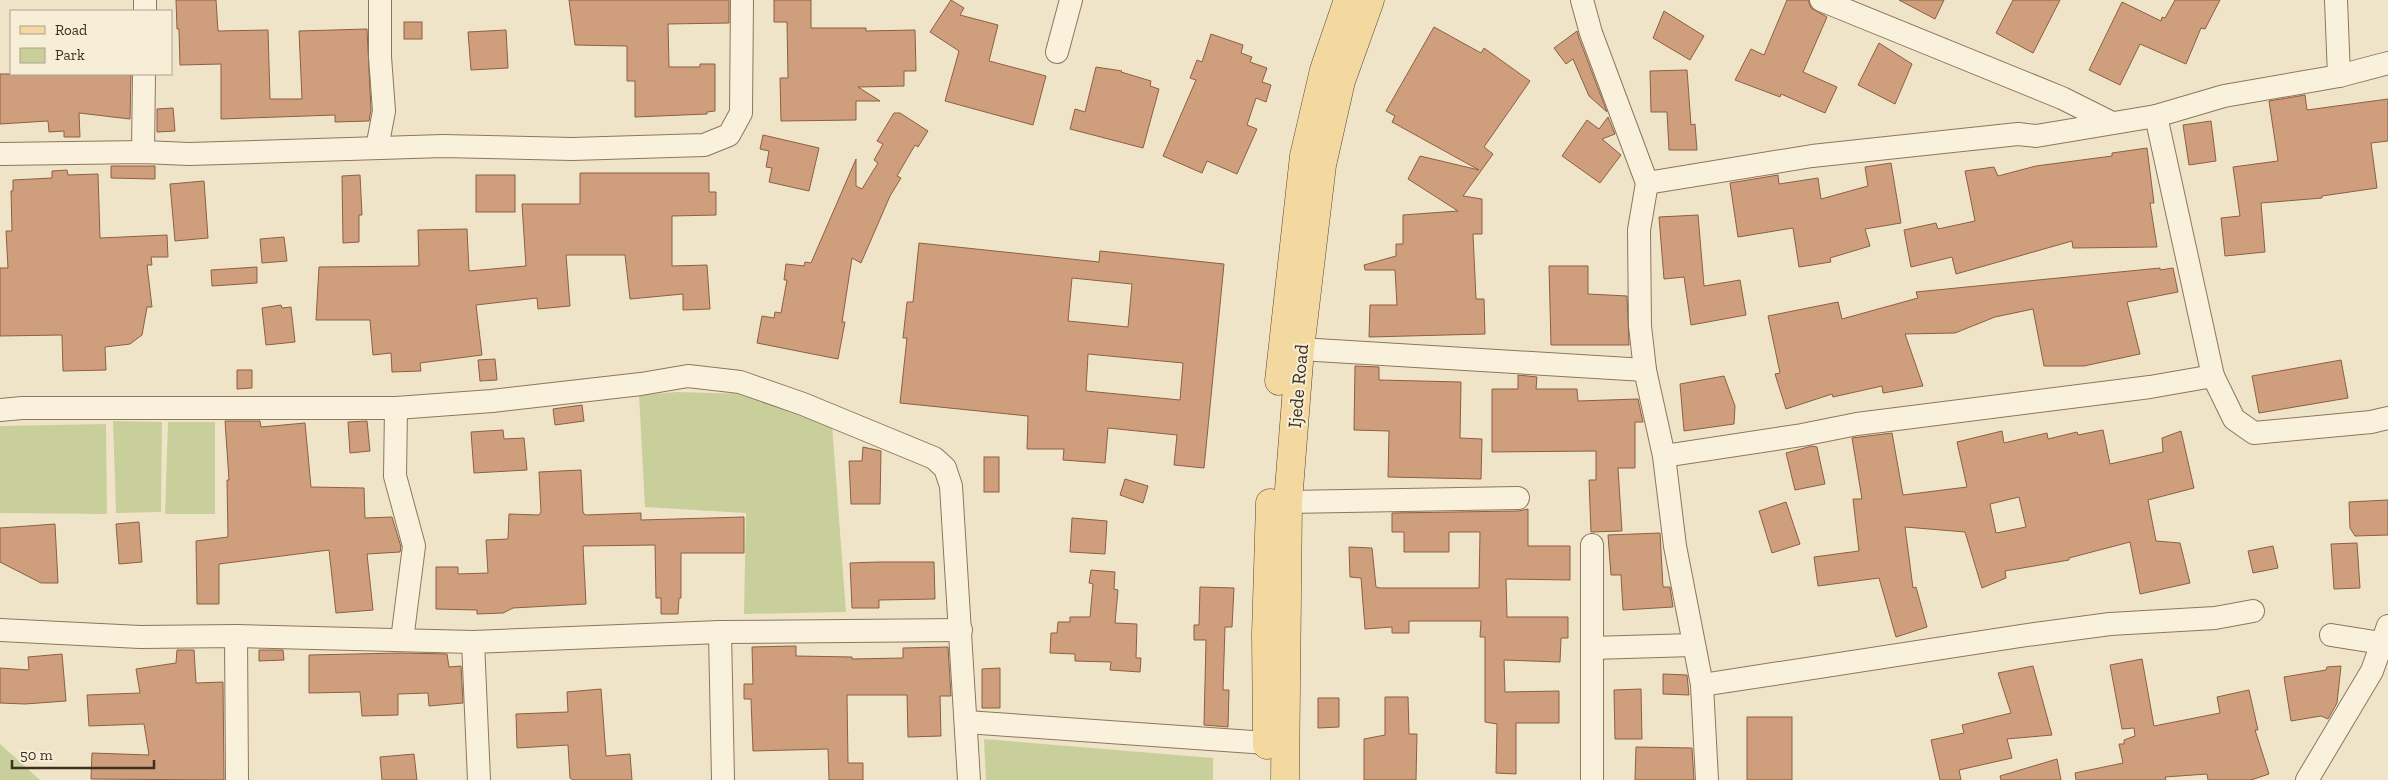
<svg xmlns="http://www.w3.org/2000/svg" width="2388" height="780" font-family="'Zilla Slab',serif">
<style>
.green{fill:#c9cf9b}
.building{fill:#cf9f7d;stroke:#8d5f41;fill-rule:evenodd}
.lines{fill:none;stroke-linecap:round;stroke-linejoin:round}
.minor-casing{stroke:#8d765c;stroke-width:24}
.major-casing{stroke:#5b4430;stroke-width:29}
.minor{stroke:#faf1dc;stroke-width:22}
.major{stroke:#f3d9a0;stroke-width:28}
.labels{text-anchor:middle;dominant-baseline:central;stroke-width:4;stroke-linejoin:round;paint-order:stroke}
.street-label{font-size:19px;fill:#3d2e20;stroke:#f7eed8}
</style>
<rect width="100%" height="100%" fill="#f0e4c8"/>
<g class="green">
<path d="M677 392 751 394 832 424 846 612 744 614 746 513 645 507 639 395Z"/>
<path d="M113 421 162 422 161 512 116 513Z"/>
<path d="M168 422H215V514H165Z"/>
<path d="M106 424 107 514 0 513V426Z"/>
<path d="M984 739 1213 758V780H986Z"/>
<path d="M0 744 40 780H0Z"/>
</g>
<g class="building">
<path d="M176 0H216L218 31 268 30 270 99H302L299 31 367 29 371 110 369 121 335 122V115L221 119V64L180 65 179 29H177Z"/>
<path d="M569 0H729V23L668 24 669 67H700V64H715V111L707 112V114L635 117V81H627V46L575 45Z"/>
<path d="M774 0H811V28H866V31L915 30 916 71H904V86L858 87 880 101H856V120L781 121 780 78H788L787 22H774Z"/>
<path d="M951 0 964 8 960 15 998 25 989 61 1046 76 1033 125 945 101 959 51 930 32Z"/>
<path d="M1787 0H1808L1811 8 1827 17 1803 72 1837 87 1825 113 1781 94 1780 97 1735 80 1751 49 1764 55Z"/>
<path d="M1899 0H1944L1935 19Z"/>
<path d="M2013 0H2060L2033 53 1996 33Z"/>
<path d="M2175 0H2220L2205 29 2201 28 2186 64 2140 44 2120 85 2089 70 2122 2 2161 21 2162 17 2165 18Z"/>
<path d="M1664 11 1704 36 1690 60 1653 38Z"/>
<rect x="404" y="22" width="18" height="17"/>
<path d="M1434 27 1481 53 1484 48 1530 81 1484 147 1493 154 1463 196 1482 199V234H1473L1476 299H1484L1485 334 1369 337 1370 305H1397L1395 270H1365L1364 265 1396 256V244H1403V215L1458 211 1408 179 1420 156 1479 170 1392 122 1395 116 1386 111Z"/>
<path d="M506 30 508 68 471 70 468 32Z"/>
<path d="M1577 31 1579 38 1607 112 1589 96 1573 59 1566 64 1554 48Z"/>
<path d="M1211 34 1243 45 1241 53 1252 57 1250 62 1267 68 1262 82 1271 85 1266 102 1256 98 1247 125 1257 129 1237 174 1207 161 1202 173 1163 156 1196 80 1190 78 1197 60 1202 62Z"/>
<path d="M1879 43 1912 64 1895 104 1858 85Z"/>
<path d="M1096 67 1122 71 1121 72 1151 81 1150 86 1159 89 1143 148 1070 129 1075 109 1085 112Z"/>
<path d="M1687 70 1691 125 1695 124 1697 150H1669L1667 112H1651L1650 71Z"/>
<path d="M0 74H131L130 119 79 113 80 137H64V131L49 132 48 121 0 124Z"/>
<path d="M2305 95 2307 110 2388 99V141L2371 143 2377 188 2322 196V198L2261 203 2265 252 2225 256 2221 218 2240 216 2233 167 2278 161 2269 101Z"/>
<path d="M173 108 175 131 157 132V109Z"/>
<path d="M894 113H900L928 131 918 147 915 145 897 176 901 178 890 196 861 263 852 258 842 322H845L838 359 757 343 762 316 774 318 775 312 781 313 787 280H784L786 264 804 266 805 262 811 263 856 159V186L862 189 878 163 874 160 883 144 877 141Z"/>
<path d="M1608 117 1615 134 1602 139 1621 155 1600 183 1562 156 1587 120 1599 129Z"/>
<path d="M2211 121 2216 161 2189 165 2183 125Z"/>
<path d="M763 135 819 148 809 191 769 182 772 168 766 167 769 151 760 149Z"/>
<path d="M2147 148 2154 203H2150L2157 247 2073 248 2072 241 1956 274 1952 257 1911 267 1904 230 1936 223 1938 229 1975 221 1965 171 1994 167 1998 176 2036 166 2112 156V153Z"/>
<path d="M1891 163 1901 223 1865 229 1870 246 1830 258 1831 262 1799 267 1793 228 1738 237 1730 183 1778 175 1779 184 1818 178 1821 199 1868 186 1865 167Z"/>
<path d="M111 166H155V179L111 178Z"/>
<path d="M67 170 68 175 98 174 100 238 167 235 168 257H151L152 265H147L152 307H147L142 335 130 344 105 347 106 370 63 371 62 335 0 336V268H8L6 231H12L11 191H13V180L52 178V171Z"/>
<path d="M580 173H709V192H716V215L672 216V266L707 265 710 309 683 310V294L630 299 625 255H566L570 306 538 309 537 298 476 305 482 355 420 363 421 371 392 372 391 353 373 355 370 320H316L319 267 419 266 418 230 467 229 469 271 526 266 522 204H580Z"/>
<path d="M360 175 362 215H359V242L343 243 342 176Z"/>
<rect x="476" y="175" width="39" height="37"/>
<path d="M204 181 208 238 175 241 170 184Z"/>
<path d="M1698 215 1704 286 1740 280 1746 315 1691 325 1684 277 1664 279 1659 217Z"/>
<path d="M284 237 287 261 262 263 260 239Z"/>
<path d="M919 243 1099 262 1100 251 1224 264 1204 468 1174 465 1177 435 1108 428 1105 463 1063 460 1064 449H1027L1028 416 900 403 907 338H903L907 302H913ZM1072 278 1132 284 1128 327 1068 321ZM1088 354 1183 363 1180 400 1086 391Z"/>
<path d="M1549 266H1588V294L1627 296 1629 345H1551Z"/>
<path d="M257 267V283L212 286 211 270Z"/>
<path d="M2160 268V270L2173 268 2178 292 2127 302 2140 354 2084 366H2044L2033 309 1995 317 1955 333 1905 334 1923 386 1883 393 1882 386 1833 397 1832 394 1786 409 1775 374 1780 373 1768 316 1838 302 1842 319 1918 298 1916 292Z"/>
<path d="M281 305 282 308 291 307 295 342 266 345 262 308Z"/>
<path d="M495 359 497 380 480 381 478 360Z"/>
<path d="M2341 360 2348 398 2259 413 2252 376Z"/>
<path d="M1355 366 1379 367V380L1461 382 1460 438 1482 439 1481 479 1388 477 1389 431 1354 430Z"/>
<path d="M237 370H252V388L237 389Z"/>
<path d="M1518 375 1537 377 1536 389H1577L1578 401 1638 399 1643 422H1635V468H1618L1622 531 1591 532 1589 480H1596V451L1492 452V389H1518Z"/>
<path d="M1724 376 1735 406 1734 424 1684 431 1680 384Z"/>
<path d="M582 405 584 421 555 425 553 409Z"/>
<path d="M225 421H260L261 427 305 423 311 487 364 488 365 518 392 517 401 547 400 552 367 554 373 610 336 613 329 550 219 564V604H197L196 541 228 537 227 480H229Z"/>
<path d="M367 421 370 451 350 453 348 422Z"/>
<path d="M503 430 504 439 524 438 527 470 474 473 471 432Z"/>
<path d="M2103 430 2110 464 2163 452 2162 438 2181 431 2194 488 2148 500 2156 541 2180 543 2190 583 2140 594 2130 542 2069 558V560L2005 571 2006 578 1982 588 1965 532 1905 527 1913 588 1916 587 1927 627 1896 637 1879 578 1818 586 1814 557 1859 551 1853 499H1862L1852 438 1892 433 1903 495 1967 487 1957 442 2002 431 2004 443 2047 433 2048 439 2077 432 2078 435ZM2019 497 2026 527 1996 533 1990 504Z"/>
<path d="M1812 446 1817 447 1825 484 1795 490 1786 453Z"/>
<path d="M863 447 881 451 880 504H851L849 461H862Z"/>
<rect x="984" y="457" width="15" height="35"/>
<path d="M581 470 583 512 585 515 641 513V520L744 517V553H681V598H679L678 614H661V598H656L655 545 583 546 586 604 513 608 503 613 477 614V610L436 609V567H458V574L488 573 486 540 508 539 509 514 539 515 541 512 539 472Z"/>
<path d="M1125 479 1148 486 1143 503 1120 495Z"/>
<path d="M2388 500V535L2355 536 2350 528 2349 502Z"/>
<path d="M1786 502 1800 544 1772 553 1759 511Z"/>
<path d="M1528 509V546H1570V580L1506 579 1507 617H1568V638H1561L1560 662 1504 660 1505 692 1559 691V723H1516V774L1496 773 1497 724 1485 722V637H1480L1481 621H1409V633H1392V627L1365 629 1361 578 1350 577 1349 547 1372 548 1376 587 1380 588H1479L1480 532H1449V552H1404V532H1392V513L1518 511Z"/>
<path d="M1072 518 1107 521 1105 554 1070 552Z"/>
<path d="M139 522 142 562 119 564 116 524Z"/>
<path d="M55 524 58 583H41L0 562V528Z"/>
<path d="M1660 533 1663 587H1670L1673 607 1623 610 1621 575H1611L1608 535Z"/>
<path d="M2357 543 2360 588 2334 589 2331 544Z"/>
<path d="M2273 546 2278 568 2253 573 2248 551Z"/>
<path d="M878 562H934L935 599 879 600V608H852L850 563Z"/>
<path d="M1091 570 1115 572 1114 589 1118 590 1115 623 1137 624 1136 658H1141L1140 672 1110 670 1111 662 1075 661V654L1050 653 1051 633H1057L1058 622H1070V617H1090L1093 584 1089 583Z"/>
<path d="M1200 587 1234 588 1232 627H1225L1223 690H1229L1228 727 1204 725 1206 640H1194V625H1199Z"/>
<path d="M796 646V656L852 657V659L903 658V648L948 647 951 696H940L941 736 908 737 907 695H847L848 763H863V780H829L828 749 753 751 751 699H744V684H753L752 647Z"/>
<path d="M177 650H194L196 683 223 682 224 780 91 779 92 753 149 755 144 724 89 726 87 695 140 693 136 669 176 663Z"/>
<path d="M259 650H283L284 660 259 661Z"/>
<path d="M400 653 447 654 449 667 461 666 463 703 429 706 428 693 398 694V715L362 716 360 692 309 693V655Z"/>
<path d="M62 654 66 701 25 704 0 703V668L29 670 28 657Z"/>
<path d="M2142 659 2154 726 2220 713 2217 697 2249 690 2258 730H2255L2269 774 2251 780H2208L2207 774 2165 777 2166 780H2076L2075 773 2123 763 2119 744H2124V740L2135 736 2134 728 2122 729 2110 665Z"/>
<path d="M2033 666 2052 735 2007 739 2012 758 1959 770 1961 780H1940L1931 740 1964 733 1962 725 2011 713 1998 673Z"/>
<path d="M2341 666 2337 703 2328 719 2321 716 2291 721 2284 677 2326 670 2327 667Z"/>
<path d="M1000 668V708H982V669Z"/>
<path d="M1663 674 1687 675 1689 695 1663 694Z"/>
<path d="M601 689 606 756 630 754 632 780H573L570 778 568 745 517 748 516 714 568 712 567 692Z"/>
<path d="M1641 689 1642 739H1615L1614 690Z"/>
<path d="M1385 697H1408L1409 734H1417L1416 780H1364V739L1385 735Z"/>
<path d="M1318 698H1339V727L1318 728Z"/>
<rect x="1747" y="717" width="45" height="63"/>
<path d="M1636 747 1692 748 1694 780H1635Z"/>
<path d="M414 754 417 780H382L380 757Z"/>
<path d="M2057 759 2061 780H2001L2000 776Z"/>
</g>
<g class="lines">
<g class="minor-casing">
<g id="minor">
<path d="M1582 0 1591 33 1647 183 1639 230 1640 326 1645 370 1664 456 1675 546 1702 685 1707 780"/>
<path d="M1821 0 2062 98 2112 123"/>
<path d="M2336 0 2339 76"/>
<path d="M145 11V0"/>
<path d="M1057 52 1071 0"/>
<path d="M2156 116 2213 376"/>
<path d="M377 148 384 111 380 57V0"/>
<path d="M143 152 144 74"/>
<path d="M0 154 143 152 189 154 443 146 572 149 704 145 729 135 741 113 742 0"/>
<path d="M1647 183 1812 156 2018 134 2036 136 2156 116 2224 96 2339 76 2388 63"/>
<path d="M1300 349 1645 370"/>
<path d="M396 408 395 476 414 546 402 640"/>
<path d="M0 410 22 408H396L492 401 641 384 688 376 740 382 803 404 934 458 945 468 951 486 969 780"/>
<path d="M1664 456 1802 435 1857 424 2150 387 2213 376 2234 419 2254 433 2371 422 2388 418"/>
<path d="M1288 502 1518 498"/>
<path d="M0 630 140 637 236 636 473 642 720 632 961 630"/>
<path d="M720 632 723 780"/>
<path d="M2331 635 2381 643"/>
<path d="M236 636 237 780"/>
<path d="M473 642 479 780"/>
<path d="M1592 648 1693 645"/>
<path d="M1702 685 2027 635 2110 624 2215 618 2253 611"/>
<path d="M966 722 1267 743"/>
<path d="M1592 780V545"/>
<path d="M2307 780 2372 671 2388 626"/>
</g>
</g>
<g class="major-casing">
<g id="major">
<path d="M1279 381 1304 156 1324 70 1348 0"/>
<path d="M1267 745 1266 634 1270 503"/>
<path d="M1285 780 1288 502 1300 349 1322 165 1341 81 1370 0"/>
</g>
</g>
<use href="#minor" class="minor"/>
<use href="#major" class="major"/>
</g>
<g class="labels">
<g class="street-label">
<text transform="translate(1298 386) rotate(-85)">Ijede Road</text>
</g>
</g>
<rect x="10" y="10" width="162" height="65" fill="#f7eed8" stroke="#ada18e"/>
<rect x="20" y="26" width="25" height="8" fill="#f3d9a0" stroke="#ada18e"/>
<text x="55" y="35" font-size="15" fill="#3d2e20">Road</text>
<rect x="20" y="48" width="25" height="15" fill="#c9cf9b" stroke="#ada18e"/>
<text x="55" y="60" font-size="15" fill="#3d2e20">Park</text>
<path d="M12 760v8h142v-8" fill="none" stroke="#3d2e20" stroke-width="2.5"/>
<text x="20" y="760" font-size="15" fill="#3d2e20" stroke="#f7eed8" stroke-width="4" paint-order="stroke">50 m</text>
</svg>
